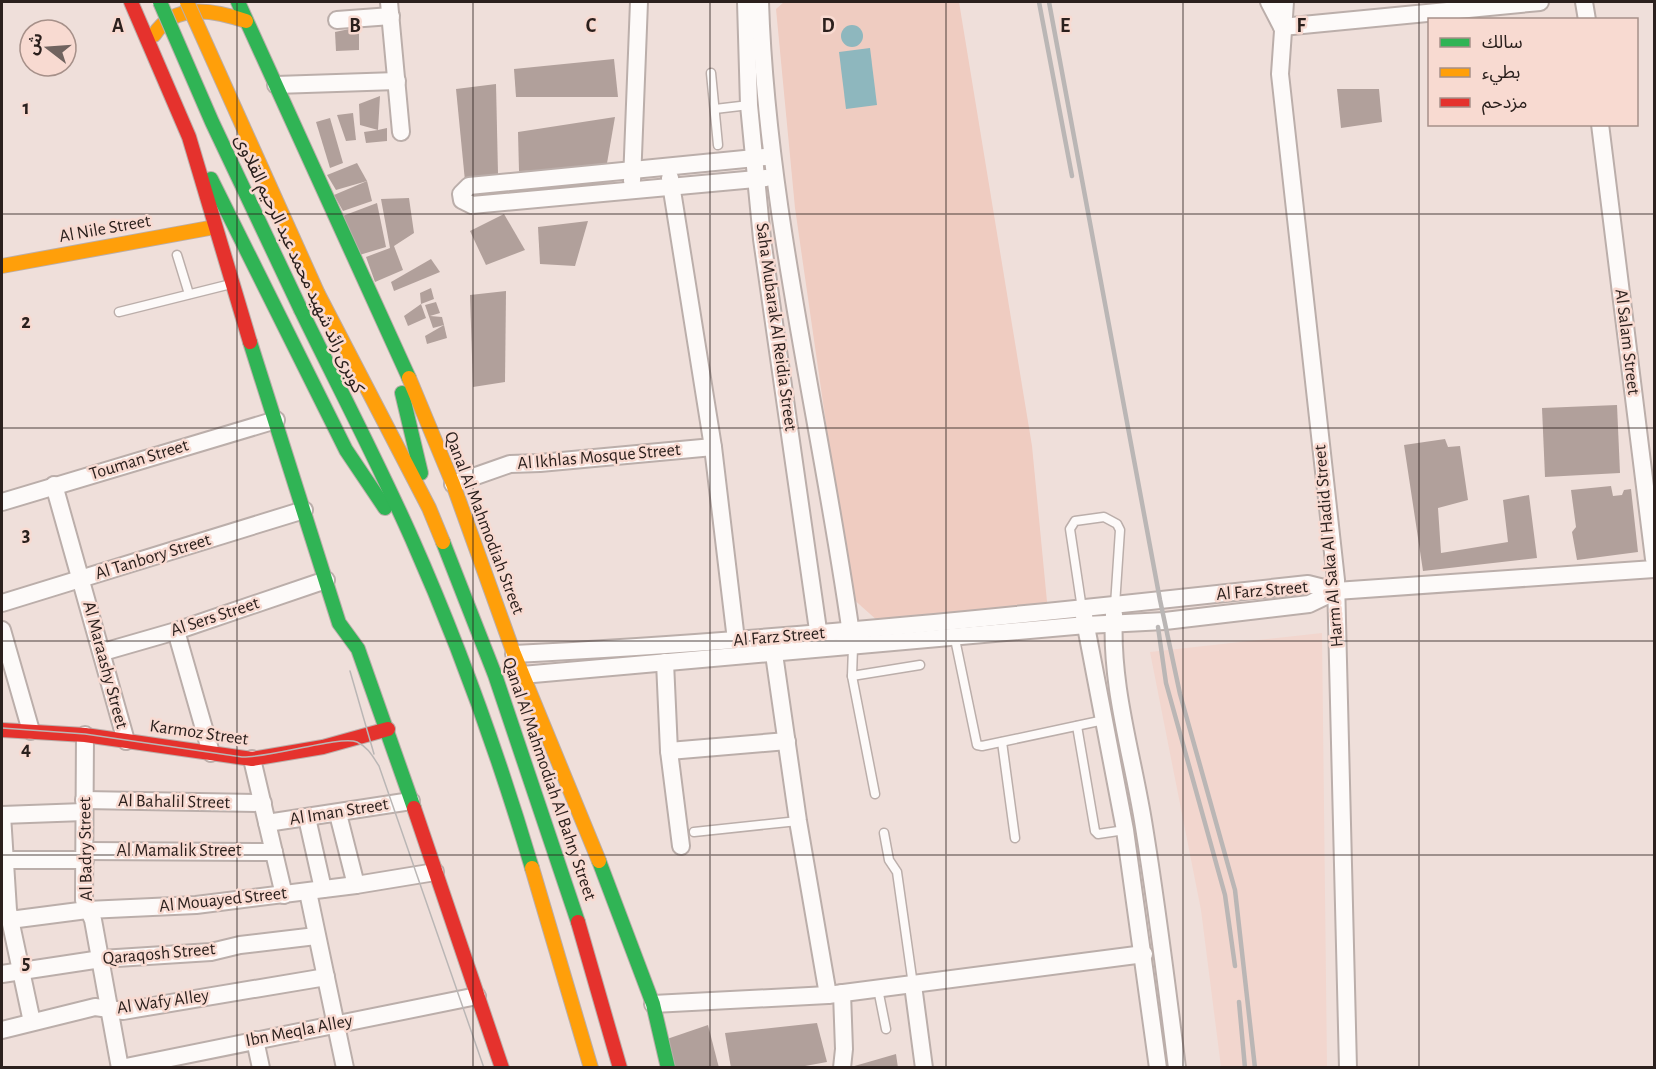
<svg xmlns="http://www.w3.org/2000/svg" width="1656" height="1069" font-family="'Alegreya Sans','Noto Sans Arabic',sans-serif">
<style>
.built{fill:#f2d6ce}
.green{fill:#efccc1}
.water{fill:#8eb7be}
.building{fill:#b1a09b}
.lines{fill:none;stroke-linecap:round;stroke-linejoin:round}
.lane-casing{stroke:#bbaeaa;stroke-width:11}
.street-casing{stroke:#bbaeaa;stroke-width:20}
.fast-casing{stroke:#bbaeaa;stroke-width:16}
.slow-casing{stroke:#bbaeaa;stroke-width:16}
.jam-casing{stroke:#bbaeaa;stroke-width:16}
.lane{stroke:#fdfaf9;stroke-width:8}
.street{stroke:#fdfaf9;stroke-width:16}
.fast{stroke:#30b455;stroke-width:14}
.slow{stroke:#ff9f0a;stroke-width:14}
.jam{stroke:#e5322d;stroke-width:14}
.tram{stroke:#bab6b5;stroke-width:1.5}
.rail{stroke:#bab6b5;stroke-width:4.5}
.fast-bridge-casing{stroke:#bbaeaa;stroke-width:16;stroke-linecap:butt}
.slow-bridge-casing{stroke:#bbaeaa;stroke-width:16;stroke-linecap:butt}
.fast-bridge{stroke:#30b455;stroke-width:14}
.slow-bridge{stroke:#ff9f0a;stroke-width:14}
.grid{fill:none;stroke:#2b201d;stroke-width:1.5;stroke-opacity:0.55}
.labels{text-anchor:middle;dominant-baseline:central;stroke-width:5;stroke-linejoin:round;paint-order:stroke}
.street-label{font-size:18px;fill:#2b201d;stroke:#f8dad1}
.grid-label{font-size:20px;text-anchor:middle;font-weight:bold;fill:#2b201d;stroke:#f8dad1;stroke-width:5;stroke-linejoin:round;paint-order:stroke}
</style>
<rect width="100%" height="100%" fill="#efdfda"/>
<path class="built" d="M1322 633 1327 1067H1221L1201 910 1150 652Z"/>
<path class="green" d="M784 2H959L1032 446 1048 612 888 630 851 597 795 208 776 9Z"/>
<g class="water">
<circle cx="852" cy="36" r="11"/>
<path d="M870 48 877 105 846 109 839 52Z"/>
</g>
<g class="building">
<path d="M359 27V50L336 51 335 32Z"/>
<path d="M614 59 618 97H516L514 69Z"/>
<path d="M496 84 498 174 465 181 456 89Z"/>
<path d="M1337 89H1379L1382 122 1341 128Z"/>
<path d="M380 96 378 130 387 128V141L366 143 364 132 378 130 360 125 359 104Z"/>
<path d="M353 113 356 140 346 141 337 115Z"/>
<path d="M615 117 606 169 519 171 518 132Z"/>
<path d="M330 118 343 163 330 168 316 122Z"/>
<path d="M357 163 367 181 336 190 327 175Z"/>
<path d="M367 181 372 201 343 211 334 195Z"/>
<path d="M409 198 414 233 394 246 403 270 375 282 366 257 390 248 381 199Z"/>
<path d="M377 203 386 247 356 256 340 217Z"/>
<path d="M504 214 525 250 486 265 470 231Z"/>
<path d="M588 221 575 266 540 264 538 227Z"/>
<path d="M431 259 440 272 394 291 391 282Z"/>
<path d="M431 288 434 299 421 304 426 318 408 326 404 316 421 304 420 293Z"/>
<path d="M506 291 505 382 473 387 470 295Z"/>
<path d="M436 302 440 313 430 316 442 317 444 325 433 328 425 305Z"/>
<path d="M444 325 447 338 427 344 425 336Z"/>
<path d="M1617 405 1620 473 1545 477 1542 408Z"/>
<path d="M1445 439 1448 447 1460 446 1468 500 1438 508 1441 553 1508 542 1503 500 1529 495 1537 558 1423 571 1404 445Z"/>
<path d="M1611 486 1613 496 1622 495 1624 490 1631 489 1638 552 1577 560 1572 532 1576 527 1571 490Z"/>
<path d="M817 1023 827 1062 794 1068H731L725 1033Z"/>
<path d="M708 1025 719 1068H671L664 1040Z"/>
<path d="M896 1054 898 1068H851V1067Z"/>
</g>
<g class="lines">
<g class="lane-casing">
<g id="lane">
<path d="M711 73 718 145"/>
<path d="M715 109 749 105"/>
<path d="M177 255 189 294"/>
<path d="M119 312 231 284"/>
<path d="M1082 609 1070 529 1075 521 1104 517 1117 524 1120 530 1115 605"/>
<path d="M955 639 977 745 982 746 1104 720"/>
<path d="M853 647 852 676 875 794"/>
<path d="M852 676 920 665"/>
<path d="M1077 726 1095 831 1098 834 1125 830"/>
<path d="M1002 742 1015 838"/>
<path d="M694 832 798 821"/>
<path d="M884 833 889 860 897 872 913 985"/>
<path d="M878 989 886 1029"/>
</g>
</g>
<g class="street-casing">
<g id="street">
<path d="M389 2 401 132"/>
<path d="M746 2 749 105 762 239 820 644"/>
<path d="M760 2C767 215 823 429 852 641"/>
<path d="M1269 2 1282 27"/>
<path d="M1285 2 1280 74 1336 580 1348 1068"/>
<path d="M1584 2 1587 20"/>
<path d="M337 20 391 16"/>
<path d="M1282 27 1540 2"/>
<path d="M276 85 397 81"/>
<path d="M1600 124 1654 559"/>
<path d="M765 157 469 186 461 194 462 200 472 205 766 178"/>
<path d="M670 178 713 447 736 640"/>
<path d="M632 181 639 2"/>
<path d="M453 484 510 464 540 463 713 447"/>
<path d="M54 485 126 741"/>
<path d="M2 502 276 420"/>
<path d="M2 603 304 510"/>
<path d="M1114 614C1110 687 1133 756 1144 827 1157 907 1167 987 1177 1068"/>
<path d="M1084 616 1125 830 1158 1068"/>
<path d="M2 630 31 731"/>
<path d="M176 631 211 753"/>
<path d="M103 652 176 631 326 580"/>
<path d="M514 654C780 641 1044 613 1308 584L1336 591 1654 569"/>
<path d="M774 654 798 821 828 995"/>
<path d="M665 662 669 751 681 846"/>
<path d="M522 675 1086 625 1165 621 1309 604 1336 591"/>
<path d="M85 735 84 900 93 920 120 1068"/>
<path d="M669 751 787 741"/>
<path d="M252 759 284 895"/>
<path d="M84 800 263 803"/>
<path d="M338 814 356 885"/>
<path d="M2 815 8 910 32 1022"/>
<path d="M2 815 84 812"/>
<path d="M307 818 323 889"/>
<path d="M267 823 411 801"/>
<path d="M85 851 274 852"/>
<path d="M3 860H85"/>
<path d="M308 892 345 1068"/>
<path d="M10 920 87 910 196 905 356 885 435 872"/>
<path d="M2 974 101 959 211 952 240 945 316 936"/>
<path d="M913 985 924 1068"/>
<path d="M842 993 844 1049 842 1068"/>
<path d="M653 1004 828 995 1144 954"/>
<path d="M2 1030 95 1007 123 1011 326 977"/>
<path d="M255 1040 261 1068"/>
<path d="M121 1068 477 996"/>
</g>
</g>
<g class="fast-casing">
<g id="fast">
<path d="M238 2 409 378"/>
<path d="M211 179 346 450 385 508"/>
<path d="M301 310C338 386 378 462 412 539 459 645 499 757 532 868"/>
<path d="M250 342 339 623 358 649 414 808"/>
<path d="M402 393 421 473"/>
<path d="M443 542 495 675 578 922"/>
<path d="M599 861 653 1004 668 1068"/>
</g>
</g>
<g class="slow-casing">
<g id="slow">
<path d="M154 35C175 2 214 10 246 21"/>
<path d="M2 266 215 227"/>
<path d="M318 294 429 508 443 542"/>
<path d="M409 378 453 484 514 654 599 861"/>
<path d="M532 868 591 1068"/>
</g>
</g>
<g class="jam-casing">
<g id="jam">
<path d="M131 2 189 137 250 342"/>
<path d="M2 730 85 735 252 759 323 747 388 729"/>
<path d="M414 808 502 1068"/>
<path d="M578 922 620 1068"/>
</g>
</g>
<use href="#lane" class="lane"/>
<use href="#street" class="street"/>
<use href="#fast" class="fast"/>
<use href="#slow" class="slow"/>
<use href="#jam" class="jam"/>
<g class="tram">
<path d="M350 671 374 754"/>
<path d="M2 728 85 734 242 757C270 758 341 735 357 742 368 747 373 757 379 766L484 1068"/>
</g>
<g class="rail">
<path d="M1039 2 1072 176"/>
<path d="M1049 2 1160 600 1180 694 1235 890 1255 1068"/>
<path d="M1158 627 1166 683 1225 895 1235 966"/>
<path d="M1239 1002 1245 1068"/>
</g>
<g class="fast-bridge-casing">
<path id="fast-bridge" d="M160 2 212 122 301 310"/>
</g>
<g class="slow-bridge-casing">
<path id="slow-bridge" d="M187 2 318 294"/>
</g>
<use href="#fast-bridge" class="fast-bridge"/>
<use href="#slow-bridge" class="slow-bridge"/>
</g>
<path class="grid" d="M237 2V1068M473 2V1068M710 2V1068M946 2V1068M1183 2V1068M1419 2V1068M2 214H1654M2 428H1654M2 641H1654M2 855H1654"/>
<g class="labels">
<g class="street-label">
<text transform="translate(105 229) rotate(-10)">Al Nile Street</text>
<text transform="translate(299 264) rotate(65)">كوبرى رائد شهيد محمد عبد الرحيم القلاوى</text>
<text transform="translate(776 327) rotate(82)">Saha Mubarak Al Reidia Street</text>
<text transform="translate(1627 342) rotate(83)">Al Salam Street</text>
<text transform="translate(599 457) rotate(-5)">Al Ikhlas Mosque Street</text>
<text transform="translate(139 460) rotate(-17)">Touman Street</text>
<text transform="translate(484 523) rotate(69)">Qanal Al Mahmodiah Street</text>
<text transform="translate(1329 546) rotate(-95)">Harm Al Saka Al Hadid Street</text>
<text transform="translate(153 557) rotate(-17)">Al Tanbory Street</text>
<text transform="translate(1262 591) rotate(-5)">Al Farz Street</text>
<text transform="translate(215 617) rotate(-18)">Al Sers Street</text>
<text transform="translate(779 637) rotate(-5)">Al Farz Street</text>
<text transform="translate(105 665) rotate(75)">Al Maraashy Street</text>
<text transform="translate(199 733) rotate(8)">Karmoz Street</text>
<text transform="translate(549 779) rotate(71)">Qanal Al Mahmodiah Al Bahry Street</text>
<text transform="translate(174 802) rotate(1)">Al Bahalil Street</text>
<text transform="translate(339 812) rotate(-9)">Al Iman Street</text>
<text transform="translate(86 849) rotate(-91)">Al Badry Street</text>
<text x="179" y="851">Al Mamalik Street</text>
<text transform="translate(223 900) rotate(-6)">Al Mouayed Street</text>
<text transform="translate(159 954) rotate(-5)">Qaraqosh Street</text>
<text transform="translate(163 1002) rotate(-8)">Al Wafy Alley</text>
<text transform="translate(299 1031) rotate(-11)">Ibn Meqla Alley</text>
</g>
</g>
<g class="grid-label">
<text x="118" y="32">A</text>
<text x="355" y="32">B</text>
<text x="591" y="32">C</text>
<text x="828" y="32">D</text>
<text x="1065" y="32">E</text>
<text x="1301" y="32">F</text>
<text x="26" y="114">1</text>
<text x="26" y="328">2</text>
<text x="26" y="541">3</text>
<text x="26" y="755">4</text>
<text x="26" y="969">5</text>
</g>
<rect width="1656" height="1069" fill="none" stroke="#2b201d" stroke-width="6"/>
<rect x="1428" y="18" width="210" height="108" fill="#f8dad1" stroke="#a69089" stroke-width="1.5"/>
<rect x="1440" y="38" width="30" height="9" fill="#30b455" stroke="#a69089" stroke-width="1.5"/>
<text x="1482" y="48" font-size="18" fill="#2b201d">سالك</text>
<rect x="1440" y="68" width="30" height="9" fill="#ff9f0a" stroke="#a69089" stroke-width="1.5"/>
<text x="1482" y="78" font-size="18" fill="#2b201d">بطيء</text>
<rect x="1440" y="98" width="30" height="9" fill="#e5322d" stroke="#a69089" stroke-width="1.5"/>
<text x="1482" y="108" font-size="18" fill="#2b201d">مزدحم</text>
<g transform="translate(48 48) rotate(287)"><circle r="28" fill="#f8dad1" stroke="#a69089" stroke-width="1.5"/>
<path d="M0-4.5L10 22L0 15L-10 22Z" fill="#70635f"/>
<text y="-9" font-size="16" font-weight="bold" text-anchor="middle" fill="#2b201d">ش</text>
</g>
</svg>
